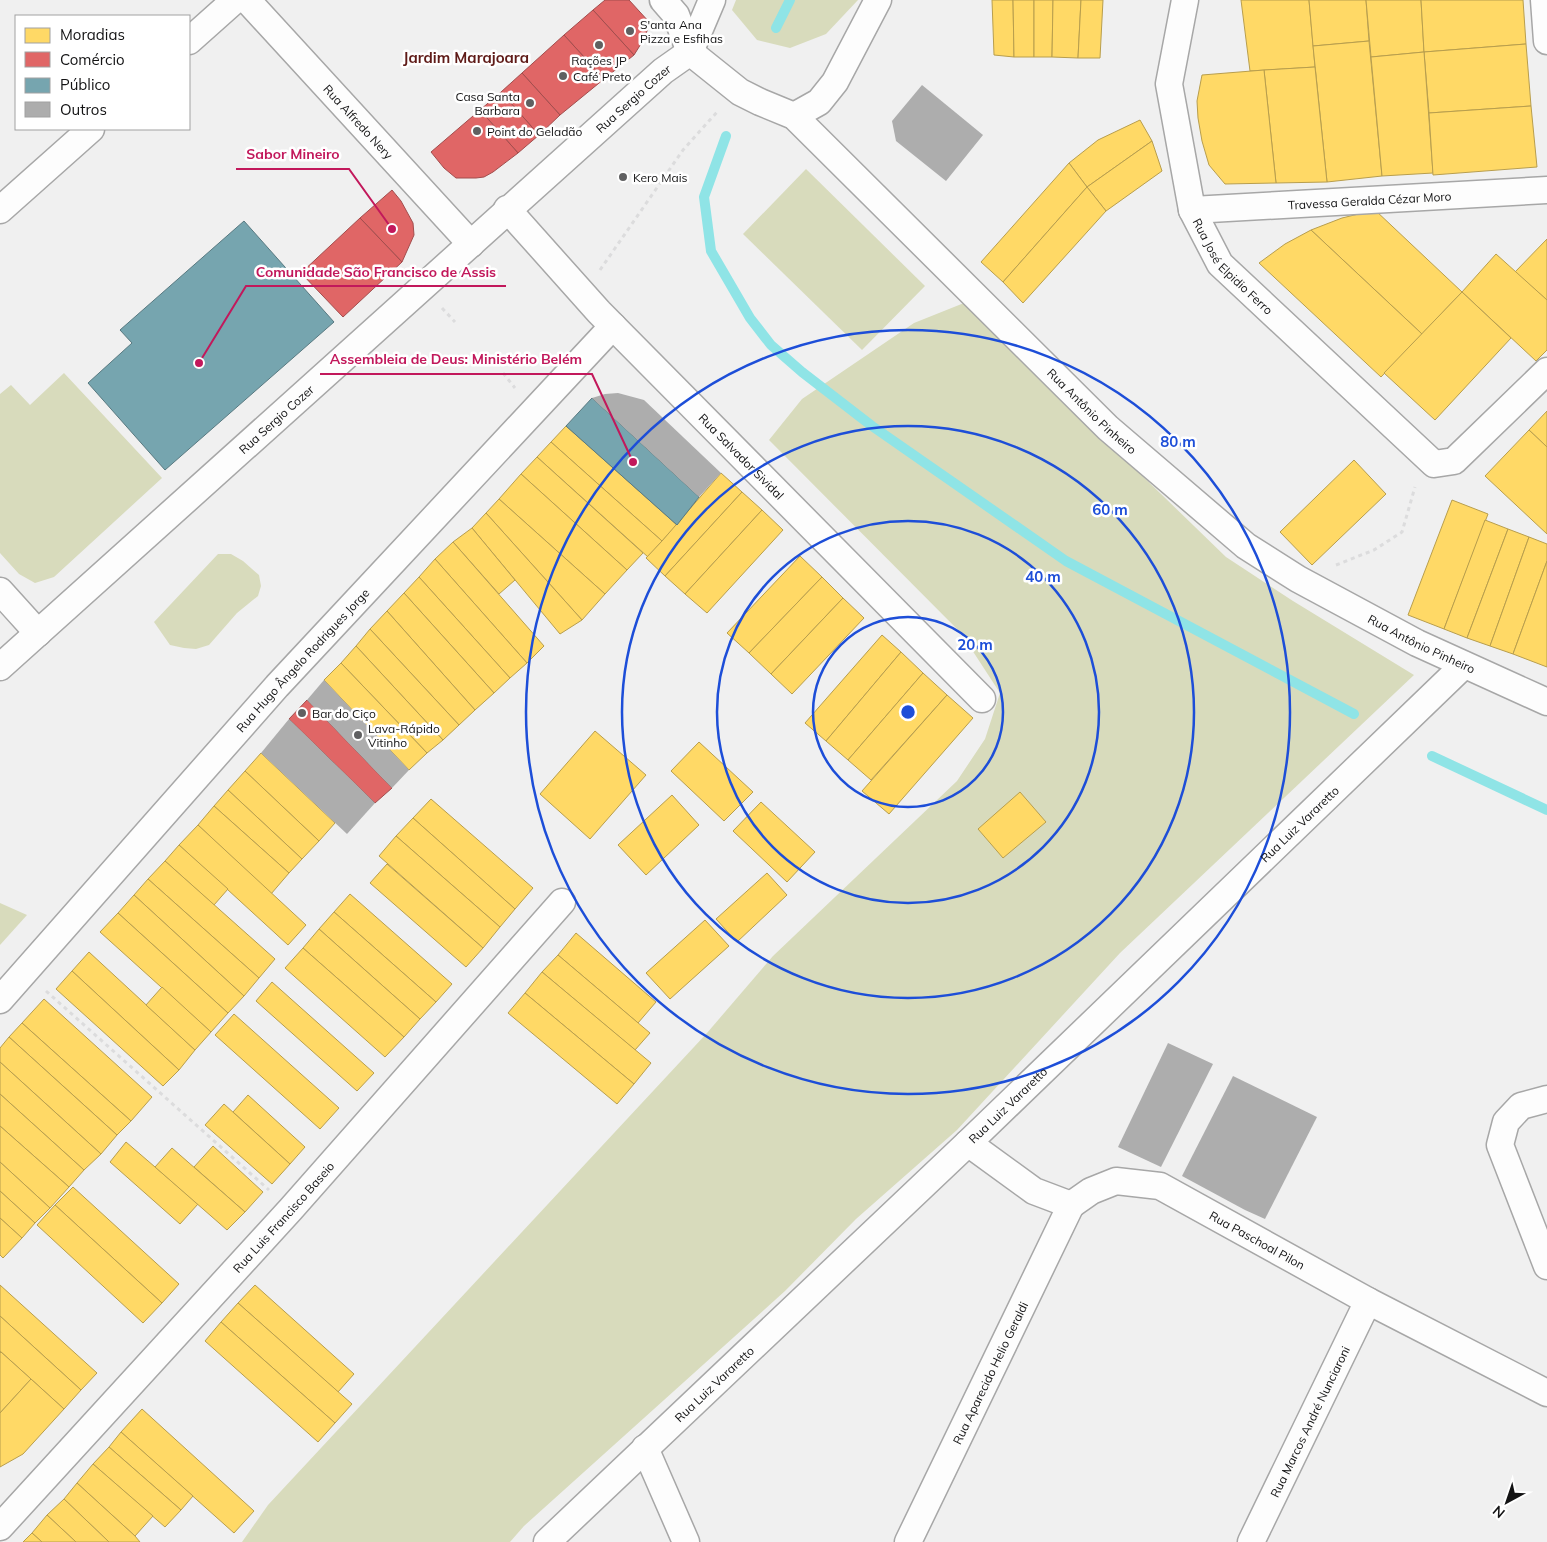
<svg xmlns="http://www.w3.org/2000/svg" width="1547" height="1542" font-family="Mulish,sans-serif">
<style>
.green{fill:#d8dbbc}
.homes{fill:#ffd966;stroke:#b89e4d}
.shops{fill:#e06666;stroke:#a24d4d}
.public{fill:#76a5af;stroke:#587980}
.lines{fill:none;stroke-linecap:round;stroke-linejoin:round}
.stream{stroke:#8fe4e6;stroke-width:10}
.building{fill:#adadad}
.minor-casing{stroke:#a7a7a7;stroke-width:29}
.path{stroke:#dcdcdd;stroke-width:3;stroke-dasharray:4 4;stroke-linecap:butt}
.minor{stroke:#fdfdfd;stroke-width:26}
.ring{fill:none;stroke:#1d4ed8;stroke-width:2.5}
.poi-dot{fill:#606061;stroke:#fff;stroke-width:2}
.labels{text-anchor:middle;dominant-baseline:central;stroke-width:5;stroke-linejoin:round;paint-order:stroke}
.poi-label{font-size:12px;fill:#131314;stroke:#fff;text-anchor:start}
.street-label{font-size:12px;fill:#131314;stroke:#fff}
.quarter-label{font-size:15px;font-weight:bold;fill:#5f1b18;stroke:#fff}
.centre{fill:#1d4ed8;stroke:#fff;stroke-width:2.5}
.ring-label{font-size:15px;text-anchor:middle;font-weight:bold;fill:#1d4ed8;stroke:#fff;stroke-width:5;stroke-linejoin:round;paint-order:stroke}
.leader{fill:none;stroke:#c2185b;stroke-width:2}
.callout-dot{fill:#c2185b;stroke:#fff;stroke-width:2}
.callout-label{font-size:14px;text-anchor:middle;font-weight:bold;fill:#c2185b;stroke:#fff;stroke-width:5;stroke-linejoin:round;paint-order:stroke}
</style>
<rect width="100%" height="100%" fill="#f0f0f0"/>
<g class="green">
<path d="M736 0H858L826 34 790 48 757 40 732 10Z"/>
<path d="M806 169 925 286 862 350 743 234Z"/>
<path d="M964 303 1226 557 1293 601 1414 675 1120 953 957 1130 856 1219 785 1291 524 1526 510 1542H242L268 1505 707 1033 773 956 957 781 985 739 1000 693 961 633 769 440 802 399 914 323Z"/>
<path d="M64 373 162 478 54 577 35 583 19 574 0 553V394L11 385 30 405Z"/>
<path d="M218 554H231L243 561 259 575 261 586 258 596 237 613 209 645 196 649 184 648 170 645 154 622Z"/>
<path d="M0 903 27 915 0 945Z"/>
</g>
<g class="homes">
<path d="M992 0H1013L1014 57 994 55Z"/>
<path d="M1013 0H1034V57H1014Z"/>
<path d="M1034 0H1053L1052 57H1034Z"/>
<path d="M1053 0H1081L1078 58 1052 57Z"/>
<path d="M1081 0H1103L1100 58H1078Z"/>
<path d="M1241 0H1309L1315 67 1250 71Z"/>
<path d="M1309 0H1366L1369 41 1313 46Z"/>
<path d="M1366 0H1421L1424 52 1371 57Z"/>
<path d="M1421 0H1523L1526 44 1424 52Z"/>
<path d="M1369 41 1382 176 1327 182 1313 46Z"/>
<path d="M1526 44 1531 106 1429 113 1424 52Z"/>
<path d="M1424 52 1433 173 1382 176 1371 57Z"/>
<path d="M1315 67 1327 182 1276 183 1264 70Z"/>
<path d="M1264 70 1276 183 1225 184 1209 165 1202 141 1198 118 1197 101 1202 75Z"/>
<path d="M1531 106 1537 167 1433 175 1429 113Z"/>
<path d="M1140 120 1152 141 1087 187 1069 163 1098 140Z"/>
<path d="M1152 141 1162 171 1106 211 1087 187Z"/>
<path d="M1069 163 1087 187 1003 282 981 262Z"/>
<path d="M1087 187 1106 211 1023 303 1003 282Z"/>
<path d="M1375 210 1462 292 1422 334 1311 230 1342 218Z"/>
<path d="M1311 230 1422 334 1381 377 1259 263 1285 244Z"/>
<path d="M1547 239V300L1515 272Z"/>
<path d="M1496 254 1547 300V350L1536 361 1462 292Z"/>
<path d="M1462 292 1511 338 1435 420 1384 373Z"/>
<path d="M1547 411V447L1529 430Z"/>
<path d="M566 426 677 525 662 541 551 442Z"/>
<path d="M1529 430 1547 447V534L1485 476Z"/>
<path d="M551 442 662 541 648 557 537 457Z"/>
<path d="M537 457 643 553 627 570 521 474Z"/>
<path d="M1354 460 1386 494 1312 565 1280 532Z"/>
<path d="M721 473 742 492 665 576 646 558 662 541Z"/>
<path d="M521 474 627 570 605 594 499 499Z"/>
<path d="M742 492 762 510 685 594 665 576Z"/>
<path d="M499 499 605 594 582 620 486 513Z"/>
<path d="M1452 500 1488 514 1444 629 1408 615Z"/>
<path d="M762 510 783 530 707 613 685 594Z"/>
<path d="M486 513 582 620 560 634 472 528Z"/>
<path d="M1485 520 1508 529 1467 638 1444 629Z"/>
<path d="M472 528 515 580 499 594 453 542Z"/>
<path d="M1508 529 1529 537 1490 646 1467 638Z"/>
<path d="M1529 537 1547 544V561L1513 654 1490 646Z"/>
<path d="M453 542 544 646 527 663 435 559Z"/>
<path d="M800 556 822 577 749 653 727 633Z"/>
<path d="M435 559 527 663 510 678 419 577Z"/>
<path d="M1547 561V667L1513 654Z"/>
<path d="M419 577 510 678 494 693 404 593Z"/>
<path d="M822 577 843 598 771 674 749 653Z"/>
<path d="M404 593 494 693 475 710 387 611Z"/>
<path d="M843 598 864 618 792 694 771 674Z"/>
<path d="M387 611 475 710 459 725 370 629Z"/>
<path d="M370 629 459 725 443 740 356 646Z"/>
<path d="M882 635 901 652 826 741 805 723Z"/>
<path d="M356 646 443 740 427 753 341 663Z"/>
<path d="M901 652 923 673 848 760 826 741Z"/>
<path d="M341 663 427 753 409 770 324 680Z"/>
<path d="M923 673 947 695 871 780 848 760Z"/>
<path d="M947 695 973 718 889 814 862 791Z"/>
<path d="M595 731 646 775 590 839 540 794Z"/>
<path d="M699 742 753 792 724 821 671 771Z"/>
<path d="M261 753 335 823 319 841 245 771Z"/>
<path d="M245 771 319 841 302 859 228 790Z"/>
<path d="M228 790 302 859 289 873 214 806Z"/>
<path d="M1020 792 1046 822 1003 858 978 829Z"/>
<path d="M672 795 699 825 646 875 618 845Z"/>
<path d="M431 799 533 888 515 909 413 818Z"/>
<path d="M761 802 815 852 787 882 733 831Z"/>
<path d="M214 806 289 873 271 894 198 825Z"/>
<path d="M413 818 515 909 500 927 396 836Z"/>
<path d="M198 825 306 925 288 945 179 845Z"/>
<path d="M396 836 500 927 483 948 379 856Z"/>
<path d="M179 845 228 889 214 905 165 861Z"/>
<path d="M165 861 275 959 259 978 148 879Z"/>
<path d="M387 864 483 948 466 967 370 883Z"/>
<path d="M767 873 787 895 737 942 716 919Z"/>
<path d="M148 879 259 978 244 996 134 895Z"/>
<path d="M350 894 452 984 436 1002 334 912Z"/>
<path d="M134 895 244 996 228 1013 118 913Z"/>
<path d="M334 912 436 1002 420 1019 319 929Z"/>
<path d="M118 913 228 1013 211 1032 100 932Z"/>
<path d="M705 920 729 946 670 999 646 973Z"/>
<path d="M319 929 420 1019 404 1037 303 948Z"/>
<path d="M576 933 656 1002 638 1023 558 955Z"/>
<path d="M303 948 404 1037 385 1057 285 968Z"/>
<path d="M89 952 195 1050 179 1070 72 971Z"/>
<path d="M558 955 650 1033 635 1050 542 972Z"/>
<path d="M72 971 179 1070 163 1086 56 989Z"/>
<path d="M542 972 651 1063 634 1084 525 993Z"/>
<path d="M272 982 374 1073 357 1091 256 1001Z"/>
<path d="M162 987 211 1032 195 1050 146 1005Z"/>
<path d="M525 993 634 1084 617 1104 508 1013Z"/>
<path d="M44 999 152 1097 131 1121 22 1023Z"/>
<path d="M234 1014 339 1108 320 1129 215 1035Z"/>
<path d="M22 1023 131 1121 117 1135 9 1037Z"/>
<path d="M9 1037 117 1135 101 1154 0 1062V1048Z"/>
<path d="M0 1062 101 1154 84 1170 0 1094Z"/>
<path d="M0 1094 84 1170 69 1187 0 1126Z"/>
<path d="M248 1095 305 1147 290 1164 233 1112Z"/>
<path d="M224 1104 290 1164 272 1184 205 1125Z"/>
<path d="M0 1126 69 1187 50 1208 0 1162Z"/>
<path d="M126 1142 198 1204 180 1224 110 1162Z"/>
<path d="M213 1146 263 1192 245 1212 194 1167Z"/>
<path d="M172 1148 245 1212 227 1230 155 1167Z"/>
<path d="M0 1162 50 1208 35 1223 0 1191Z"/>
<path d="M73 1187 179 1284 162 1303 55 1205Z"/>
<path d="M0 1191 35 1223 22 1238 0 1218Z"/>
<path d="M55 1205 162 1303 143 1323 37 1225Z"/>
<path d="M0 1218 22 1238 3 1258 0 1255Z"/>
<path d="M0 1285 97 1373 81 1390 0 1316Z"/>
<path d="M255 1285 354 1374 338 1392 238 1303Z"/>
<path d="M238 1303 352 1404 335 1423 221 1322Z"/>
<path d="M0 1316 81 1390 64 1409 0 1351Z"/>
<path d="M221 1322 335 1423 318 1442 205 1341Z"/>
<path d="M1 1352 31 1379 0 1413V1353Z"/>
<path d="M31 1379 64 1409 23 1454 0 1467V1413Z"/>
<path d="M142 1409 254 1511 234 1533 121 1432Z"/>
<path d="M121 1432 193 1496 181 1510 109 1447Z"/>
<path d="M109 1447 181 1510 165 1527 93 1464Z"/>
<path d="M93 1464 153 1516 135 1536 77 1483Z"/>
<path d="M77 1483 135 1536 140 1542H109L64 1499Z"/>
<path d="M64 1499 109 1542H76L47 1515Z"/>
<path d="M47 1515 76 1542H42L32 1533Z"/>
<path d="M32 1533 42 1542H23Z"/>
</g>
<g class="shops">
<path d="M605 0H629L650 23 644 39 634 55 593 10Z"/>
<path d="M593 10 634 55 604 79 564 35Z"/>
<path d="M564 35 604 79 560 115 522 73Z"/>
<path d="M522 73 560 115 539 135 501 92Z"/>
<path d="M501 92 539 135 518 153 480 110Z"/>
<path d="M480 110 518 153 493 172 484 177 476 178H456L444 168 431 152Z"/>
<path d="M392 190 401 201 413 223 414 235 402 262 360 218Z"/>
<path d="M360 218 402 262 343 317 301 273Z"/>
<path d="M307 700 392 788 375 803 289 719Z"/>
</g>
<g class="public">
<path d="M244 221 334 322 165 470 88 383 132 343 120 330Z"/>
<path d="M592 398 699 497 677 525 566 426Z"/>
</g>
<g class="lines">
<g class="stream">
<path d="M776 28 790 0"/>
<path d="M726 136 704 197 711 251 750 318 771 345 802 372 872 426 1066 561 1354 714"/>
<path d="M1432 756 1547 810"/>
</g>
</g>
<g class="building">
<path d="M922 85 983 135 946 181 896 141 892 121Z"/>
<path d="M618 393 644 400 721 473 699 497 592 398 605 394Z"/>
<path d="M324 680 409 770 392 788 307 700Z"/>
<path d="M289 719 375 803 347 834 261 753Z"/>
<path d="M1168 1043 1213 1064 1161 1167 1118 1147Z"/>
<path d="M1233 1076 1317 1117 1265 1219 1245 1210 1182 1176Z"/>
</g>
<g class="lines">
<g class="minor-casing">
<g id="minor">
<path id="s1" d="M247 0 471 244"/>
<path id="s2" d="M663 0 676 15 690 52 740 92 760 102 794 116 1108 428 1246 546 1298 579 1417 643 1547 702"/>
<path id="s3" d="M1185 0 1169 84 1192 210 1220 264 1434 464 1454 461 1547 371"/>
<path d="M1544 0 1547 41"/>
<path d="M189 41 235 0"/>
<path d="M794 116 819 102 835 82 878 0"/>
<path id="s4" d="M507 209 599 312 982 699"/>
<path d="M0 210 91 129"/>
<path id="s5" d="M1192 210 1547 190"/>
<path d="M0 591 38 633"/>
<path id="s6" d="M0 667 663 71 690 52 712 0"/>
<path id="s7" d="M0 1000 277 686 613 326"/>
<path d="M1547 1099 1521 1106 1506 1122 1500 1145 1547 1266"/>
<path id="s8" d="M968 1143 1034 1191 1071 1205 1091 1191 1116 1181 1160 1186 1368 1301 1547 1393"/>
<path d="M645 1448 686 1542"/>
<path id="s9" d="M0 1527 291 1209 562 902"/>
<path id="s10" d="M547 1542 968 1143 1464 665"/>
<path id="s11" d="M908 1542 1071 1205"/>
<path id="s12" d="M1251 1542 1368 1301"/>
</g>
</g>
<g class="path">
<path d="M600 270 683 150 717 112"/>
<path d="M442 308 455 322"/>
<path d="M503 373 515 388"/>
<path d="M1336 565 1374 550 1402 532 1415 487"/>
<path d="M46 991 269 1190"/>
</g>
<use href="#minor" class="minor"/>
</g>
<g class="ring">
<circle cx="908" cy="712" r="95"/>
<circle cx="908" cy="712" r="191"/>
<circle cx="908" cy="712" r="286"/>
<circle cx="908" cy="712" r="382"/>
</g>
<g class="poi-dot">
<circle cx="630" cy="31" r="5"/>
<circle cx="599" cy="45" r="5"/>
<circle cx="563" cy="76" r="5"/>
<circle cx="530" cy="103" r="5"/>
<circle cx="477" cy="131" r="5"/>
<circle cx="623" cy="177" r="5"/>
<circle cx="302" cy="713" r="5"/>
<circle cx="358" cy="735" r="5"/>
</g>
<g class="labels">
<g class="poi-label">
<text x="640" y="24">S'anta Ana<tspan x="640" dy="14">Pizza e Esfihas</tspan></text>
<text x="599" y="60" text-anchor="middle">Rações JP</text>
<text x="573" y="76">Café Preto</text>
<text x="520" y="96" text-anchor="end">Casa Santa<tspan x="520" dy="14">Barbara</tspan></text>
<text x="487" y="131">Point do Geladão</text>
<text x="633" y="177">Kero Mais</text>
<text x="312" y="713">Bar do Ciço</text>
<text x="368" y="728">Lava-Rápido<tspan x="368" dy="14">Vitinho</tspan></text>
</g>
<g class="street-label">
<text stroke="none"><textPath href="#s6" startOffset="851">Rua Sergio Cozer</textPath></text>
<text stroke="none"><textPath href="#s1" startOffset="165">Rua Alfredo Nery</textPath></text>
<text stroke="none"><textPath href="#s5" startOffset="178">Travessa Geralda Cézar Moro</textPath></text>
<text stroke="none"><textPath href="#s3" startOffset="284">Rua José Elpidio Ferro</textPath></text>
<text stroke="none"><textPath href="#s2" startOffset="602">Rua Antônio Pinheiro</textPath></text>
<text stroke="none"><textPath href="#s6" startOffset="371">Rua Sergio Cozer</textPath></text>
<text stroke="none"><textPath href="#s4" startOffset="341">Rua Salvador Sividal</textPath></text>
<text stroke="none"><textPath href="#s2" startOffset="1008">Rua Antônio Pinheiro</textPath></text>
<text stroke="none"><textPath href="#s7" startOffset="455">Rua Hugo Ângelo Rodrigues Jorge</textPath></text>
<text stroke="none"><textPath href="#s10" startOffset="1040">Rua Luiz Vararetto</textPath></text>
<text stroke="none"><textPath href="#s10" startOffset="635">Rua Luiz Vararetto</textPath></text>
<text stroke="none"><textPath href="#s9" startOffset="420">Rua Luis Francisco Baseio</textPath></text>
<text stroke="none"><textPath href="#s8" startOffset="328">Rua Paschoal Pilon</textPath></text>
<text stroke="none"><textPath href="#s11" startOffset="188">Rua Aparecido Helio Geraldi</textPath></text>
<text stroke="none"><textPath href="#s10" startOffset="230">Rua Luiz Vararetto</textPath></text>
<text stroke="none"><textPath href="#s12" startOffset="134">Rua Marcos André Nunciaroni</textPath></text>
</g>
<g class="quarter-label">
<text x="466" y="57">Jardim Marajoara</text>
</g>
</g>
<circle cx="908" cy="712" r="8" class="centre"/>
<g class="ring-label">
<text x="1178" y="447">80 m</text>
<text x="1110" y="515">60 m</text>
<text x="1043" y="582">40 m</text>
<text x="975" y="650">20 m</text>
</g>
<path class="leader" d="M392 229L349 169H236M199 363L246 286H506M633 462L592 374H320"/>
<g class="callout-dot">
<circle cx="392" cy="229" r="5"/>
<circle cx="199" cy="363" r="5"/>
<circle cx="633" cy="462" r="5"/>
</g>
<g class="callout-label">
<text x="293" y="159">Sabor Mineiro</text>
<text x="376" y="277">Comunidade São Francisco de Assis</text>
<text x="456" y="364">Assembleia de Deus: Ministério Belém</text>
</g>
<rect x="15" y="15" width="175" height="115" fill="#ffffff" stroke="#a1a1a1"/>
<rect x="25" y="28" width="25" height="15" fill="#ffd966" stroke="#a1a1a1"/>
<text x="60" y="40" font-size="15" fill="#131314">Moradias</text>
<rect x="25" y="52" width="25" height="15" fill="#e06666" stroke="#a1a1a1"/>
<text x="60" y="65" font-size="15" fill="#131314">Comércio</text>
<rect x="25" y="78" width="25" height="15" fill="#76a5af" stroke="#a1a1a1"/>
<text x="60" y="90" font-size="15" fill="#131314">Público</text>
<rect x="25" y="102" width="25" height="15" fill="#adadad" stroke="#a1a1a1"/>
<text x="60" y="115" font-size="15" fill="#131314">Outros</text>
<g transform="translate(1507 1502) rotate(220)" stroke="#ffffff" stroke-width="4" paint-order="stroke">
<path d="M0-4L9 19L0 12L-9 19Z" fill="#131314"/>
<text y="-8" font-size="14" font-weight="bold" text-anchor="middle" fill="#131314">N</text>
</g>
</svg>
